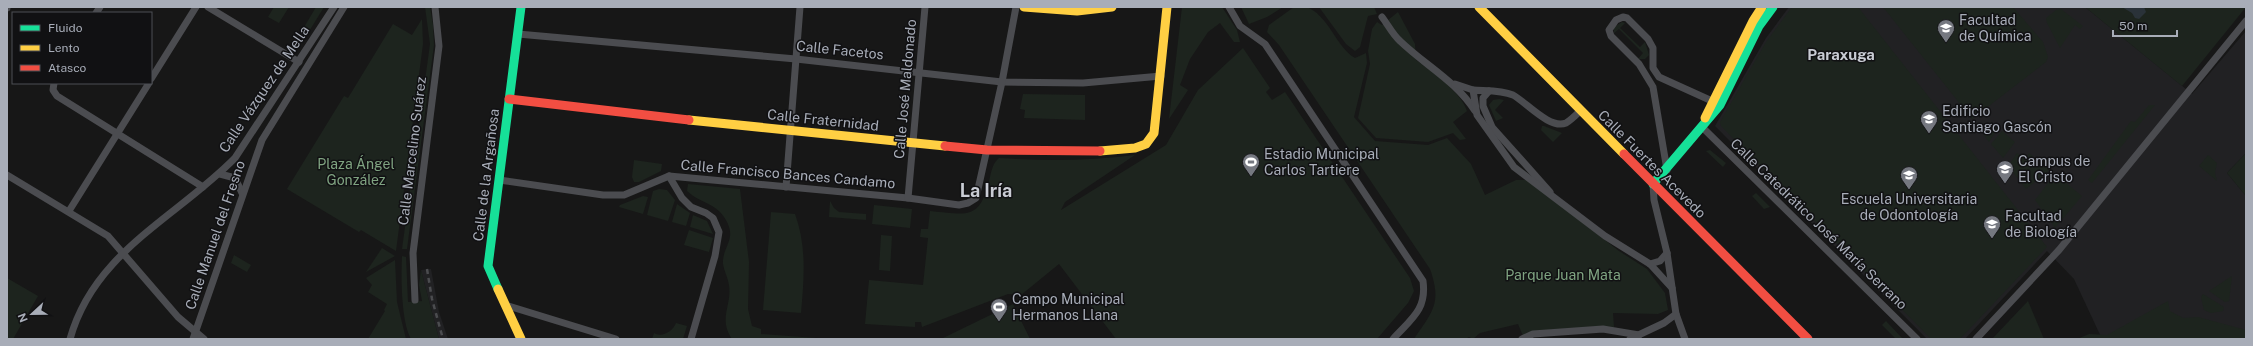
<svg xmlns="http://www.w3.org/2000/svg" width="2253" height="346" font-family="'Public Sans',sans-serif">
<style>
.built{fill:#212123}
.green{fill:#1d241e}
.water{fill:#2a3239}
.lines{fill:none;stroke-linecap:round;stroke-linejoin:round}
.street{stroke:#4b4c50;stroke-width:7}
.fast{stroke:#16e098;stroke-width:9}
.slow{stroke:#ffcf43;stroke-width:9}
.jam{stroke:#f24e42;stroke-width:9}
.rail{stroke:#4b4c4f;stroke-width:2.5;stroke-dasharray:5 4;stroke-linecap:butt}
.labels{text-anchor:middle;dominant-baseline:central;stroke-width:3;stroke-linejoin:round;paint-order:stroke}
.poi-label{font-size:14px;fill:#a8adb8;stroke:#111113;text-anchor:start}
.street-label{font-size:14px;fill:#a8adb8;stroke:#111113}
.park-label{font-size:14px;fill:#7fa381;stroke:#111113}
.neighbourhood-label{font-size:15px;font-weight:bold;fill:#c9ccd4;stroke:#111113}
.district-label{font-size:18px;font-weight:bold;fill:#c9ccd4;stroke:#111113}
</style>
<rect width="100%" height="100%" fill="#171717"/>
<g class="built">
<path d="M1789 7H2085L2192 94 2246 31V153L2227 173 2246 196V339H2102L2074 279 2047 251 1965 339H1927L1715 126 1766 38Z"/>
<path d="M431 269 439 312 448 339H439L421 270Z"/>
</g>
<g class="green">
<path d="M274 7H289L279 23 268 17Z"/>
<path d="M316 7H324L305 38 300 34Z"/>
<path d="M425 7H430L433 25 434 45 407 249H402L430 44Z"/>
<path d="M1182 7H1222L1237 30 1240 42H1234L1220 23 1208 32 1190 59 1180 85 1188 90 1169 119Z"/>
<path d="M1241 7H1283L1267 17 1249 24Z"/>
<path d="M1294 7C1297 7 1303 6 1306 7 1328 14 1336 47 1355 58L1366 53 1367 63 1354 117 1375 141 1428 145 1447 138 1471 164 1485 195 1516 180H1528L1619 251 1647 269 1665 293 1668 310 1658 314 1613 313 1614 327 1597 326 1523 336 1518 324 1480 333 1473 339 1469 337 1466 339H1414C1433 311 1442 303 1430 269L1279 45 1267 32 1269 25Z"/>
<path d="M1319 7H1374L1377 14 1368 16 1360 47 1355 51 1346 44Z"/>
<path d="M1792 7H1858L2047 247 1960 339H1931L1721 126 1720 122 1766 42Z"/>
<path d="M1883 7H2013L2043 42 2048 57 2046 62 1972 119Z"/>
<path d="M2085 7H2246L2182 86Z"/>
<path d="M2061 9 2083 26 2080 29 2075 25 2060 48 2047 23 2046 18 2056 10Z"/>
<path d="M1398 12 1415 44 1416 60C1432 71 1461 92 1467 111L1453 122 1466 139 1460 140 1453 133 1428 142 1376 138 1358 118 1370 64 1368 51 1372 29 1377 22 1382 25Z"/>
<path d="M422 19 423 44 396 251 361 230 359 232 287 189 344 96 348 98 393 24 412 35Z"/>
<path d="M1622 22 1625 23 1620 28 1640 47 1645 42 1649 55 1645 59H1638L1643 53 1619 29 1614 33V27Z"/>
<path d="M1243 48 1270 88 1266 92 1272 100 1285 92 1410 278 1414 291 1408 303 1377 339H1116L1059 264 1021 295 1008 294 922 327 921 322H915V327L865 324 869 280 923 285 928 238 920 237 921 229H928L930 211C970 215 980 220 990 177 992 169 993 163 999 158 1045 161 1089 161 1135 155L1065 202 1061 210 1166 145 1198 90Z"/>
<path d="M1023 94 1085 95V120L1024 118 1025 110 1020 109Z"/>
<path d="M1499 99 1504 100 1495 110 1503 118 1496 121 1489 105 1493 100Z"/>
<path d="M2149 105H2155L2092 183 2088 180 2131 121 2135 122Z"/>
<path d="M1991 122 1998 128 1989 142 1980 130Z"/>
<path d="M1542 126H1544L1562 133 1553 142 1541 130Z"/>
<path d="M2002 131 2015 142 2003 158 1991 144Z"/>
<path d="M1710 150 1726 163 1723 167 1706 151Z"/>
<path d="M2017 153 2025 159 2029 153 2050 170 2026 189 2008 166Z"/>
<path d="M2246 153V196L2227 173Z"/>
<path d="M2208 155 2217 163 2215 173 2217 181 2199 166Z"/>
<path d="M634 160 662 164 661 171 639 182H634L632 177Z"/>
<path d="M2055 174 2082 196 2055 228 2035 200Z"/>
<path d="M688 184 740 189 749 262 748 309 752 326 761 329V334L830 339H732C718 318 732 306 729 285 728 278 724 271 723 264 722 245 739 239 724 217 715 203 700 203 687 191Z"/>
<path d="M659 189 667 190 675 200 668 221 647 215 653 191Z"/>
<path d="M1756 193 1770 207 1764 209 1752 196Z"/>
<path d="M643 196 648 197 643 214 619 207 620 205Z"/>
<path d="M830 201 834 208 839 212 866 214V220L829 217Z"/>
<path d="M677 204 690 213 686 226 672 222Z"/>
<path d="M874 205 912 209 910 228 872 224Z"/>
<path d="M771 212 795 214C807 247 804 279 801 313L763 310Z"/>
<path d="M693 215 707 221 713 234 690 227Z"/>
<path d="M689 230 713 238 709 252 684 245Z"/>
<path d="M881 235 892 236 890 271 879 270Z"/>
<path d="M382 248 395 256 366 272Z"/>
<path d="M234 255 251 265 247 272 231 263Z"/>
<path d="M402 256 406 257 408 302 422 301 419 285 421 270 439 339H411C401 321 401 277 402 256Z"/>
<path d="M395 260 397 302 406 339H368L385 311 384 310 387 304 368 292 372 285 366 278Z"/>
<path d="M2232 276 2229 301 2225 302 2209 291Z"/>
<path d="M7 278 38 296 13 339H7Z"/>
<path d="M2203 294 2224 307 2223 311 2211 313 2204 310 2201 297Z"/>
<path d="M2028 301 2044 339H1992Z"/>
<path d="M2168 301 2170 311 2183 318 2198 317 2246 330V339H2077L2089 334 2107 335Z"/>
<path d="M1013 304 1030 339H941Z"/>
<path d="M1886 321 1903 339H1896L1882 325Z"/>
<path d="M676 323 687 326 683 339H652L654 333C662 338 673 331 676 323Z"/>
</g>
<path class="water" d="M2122 7H2144L2146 12 2139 19 2135 18 2132 13Z"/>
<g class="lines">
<g class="street">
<path d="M208 7 299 62"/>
<path d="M1229 7 1240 26 1265 44 1423 281C1427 310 1411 319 1393 339"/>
<path d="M7 8V7"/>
<path d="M96 13 100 7"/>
<path d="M1382 17C1388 25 1393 35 1400 41 1426 66 1456 81 1475 111"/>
<path d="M518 34 796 59 1002 82 1083 83 1161 76"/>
<path d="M151 79 196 7"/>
<path d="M54 83 53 90 57 96 203 187"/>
<path d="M1455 84 1473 90"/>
<path d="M1489 91 1483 98V106L1492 127 1550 192"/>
<path d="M1580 111C1576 115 1571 120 1566 123 1550 130 1526 102 1513 95 1501 90 1486 91 1473 90L1477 115 1514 167 1605 236 1650 264 1672 288"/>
<path d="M1702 127 1917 339"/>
<path d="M1667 170 1653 87 1639 64 1611 36 1609 30 1616 20 1623 17 1627 18 1648 39 1653 48V68L1659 77 1712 101"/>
<path d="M220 174 235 178 242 193"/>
<path d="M7 175 108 236 178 317 204 339"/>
<path d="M669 176 682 198 691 207 706 213 713 218 719 232 715 256 691 339"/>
<path d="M499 180 603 195H624L669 176 908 198 959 205 968 203 976 198 1002 82 1016 7"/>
<path d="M786 187 800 7"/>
<path d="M908 198 925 7"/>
<path d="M69 211 149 83"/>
<path d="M1650 264 1660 261 1667 253"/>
<path d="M415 300 413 253 439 46 435 7"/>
<path d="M505 305 616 339"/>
<path d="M1676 314 1685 339"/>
<path d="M70 339C94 252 176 218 235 158L334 7"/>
<path d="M193 339 262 140 344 7"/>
<path d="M1522 339 1533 334 1603 329 1639 335"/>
<path d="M1630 339 1664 323 1676 314 1667 253 1654 200 1653 184"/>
<path d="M1976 339 2059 250 2246 21"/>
</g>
<g class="fast">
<path d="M1653 184 1720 105 1759 26 1773 7"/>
<path d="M498 289 488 266 521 7"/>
</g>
<g class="slow">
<path d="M1024 7 1077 11 1112 7"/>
<path d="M1479 7 1624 154"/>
<path d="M1705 118 1753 21 1762 7"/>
<path d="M689 120 945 146"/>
<path d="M1100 151 1135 148 1146 144 1154 133 1167 7"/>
<path d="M498 289 521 339"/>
</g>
<g class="jam">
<path d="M509 99 689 120"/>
<path d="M945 146 987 150 1100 151"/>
<path d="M1624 154 1808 339"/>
</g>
<path class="rail" d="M427 269 432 299 443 339"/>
</g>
<defs>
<g id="university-pin" transform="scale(0.9)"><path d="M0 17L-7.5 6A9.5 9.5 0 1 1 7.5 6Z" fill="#757880" stroke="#111113"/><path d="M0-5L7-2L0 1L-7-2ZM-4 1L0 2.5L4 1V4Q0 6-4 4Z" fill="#fff"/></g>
<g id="stadium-pin" transform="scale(0.9)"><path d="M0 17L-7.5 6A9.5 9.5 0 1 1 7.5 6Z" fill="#757880" stroke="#111113"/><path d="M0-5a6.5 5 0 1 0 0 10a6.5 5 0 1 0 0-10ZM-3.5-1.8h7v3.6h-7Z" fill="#fff"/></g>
</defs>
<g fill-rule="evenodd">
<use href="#university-pin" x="1946" y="28"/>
<use href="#university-pin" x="1929" y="119"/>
<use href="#stadium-pin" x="1251" y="162"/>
<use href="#university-pin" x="2005" y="169"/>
<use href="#university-pin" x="1909" y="175"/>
<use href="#university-pin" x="1992" y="224"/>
<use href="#stadium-pin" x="999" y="307"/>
</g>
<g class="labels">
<g class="poi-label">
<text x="1959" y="20">Facultad<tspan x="1959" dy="16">de Química</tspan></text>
<text x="1942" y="111">Edificio<tspan x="1942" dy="16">Santiago Gascón</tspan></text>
<text x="1264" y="154">Estadio Municipal<tspan x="1264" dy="16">Carlos Tartiere</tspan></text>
<text x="2018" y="161">Campus de<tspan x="2018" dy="16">El Cristo</tspan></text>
<text x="1909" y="199" text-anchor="middle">Escuela Universitaria<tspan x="1909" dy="16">de Odontología</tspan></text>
<text x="2005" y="216">Facultad<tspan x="2005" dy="16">de Biología</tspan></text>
<text x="1012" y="299">Campo Municipal<tspan x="1012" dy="16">Hermanos Llana</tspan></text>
</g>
<g class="street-label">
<text transform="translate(840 50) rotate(6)">Calle Facetos</text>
<text transform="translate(264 89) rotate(-56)">Calle Vázquez de Mella</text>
<text transform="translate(905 89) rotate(-85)">Calle José Maldonado</text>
<text transform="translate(823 120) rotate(6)">Calle Fraternidad</text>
<text transform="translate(412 151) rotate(-83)">Calle Marcelino Suárez</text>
<text transform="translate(1652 164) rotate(45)">Calle Fuertes Acevedo</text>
<text transform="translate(788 174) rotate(5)">Calle Francisco Bances Candamo</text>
<text transform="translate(486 175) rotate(-83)">Calle de la Argañosa</text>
<text transform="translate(1819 224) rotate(44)">Calle Catedrático José María Serrano</text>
<text transform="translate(215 235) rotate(-71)">Calle Manuel del Fresno</text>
</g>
<g class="park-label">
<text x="356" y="164">Plaza Ángel<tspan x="356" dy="16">González</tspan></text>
<text x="1563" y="275">Parque Juan Mata</text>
</g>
<g class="neighbourhood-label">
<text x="1841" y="54">Paraxuga</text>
</g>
<g class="district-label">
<text x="986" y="190">La Iría</text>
</g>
</g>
<rect width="2253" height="346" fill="none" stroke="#a8adb8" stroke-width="16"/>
<rect x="12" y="12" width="140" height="72" fill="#111113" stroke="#4d4f55"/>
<rect x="20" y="25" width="20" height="6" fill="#16e098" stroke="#4d4f55"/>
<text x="48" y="32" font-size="12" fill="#a8adb8">Fluido</text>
<rect x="20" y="45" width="20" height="6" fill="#ffcf43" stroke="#4d4f55"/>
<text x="48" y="52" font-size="12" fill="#a8adb8">Lento</text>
<rect x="20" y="65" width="20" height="6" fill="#f24e42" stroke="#4d4f55"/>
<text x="48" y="72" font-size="12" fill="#a8adb8">Atasco</text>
<g transform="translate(32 314) rotate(248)" stroke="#111113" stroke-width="3" paint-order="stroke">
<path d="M0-3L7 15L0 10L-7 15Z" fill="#a8adb8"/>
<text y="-6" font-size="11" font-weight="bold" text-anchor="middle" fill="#a8adb8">N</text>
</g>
<path d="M2113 30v6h64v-6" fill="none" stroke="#a8adb8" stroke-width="2"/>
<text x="2119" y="30" font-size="12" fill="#a8adb8" stroke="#111113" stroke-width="3" paint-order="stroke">50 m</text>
</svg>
